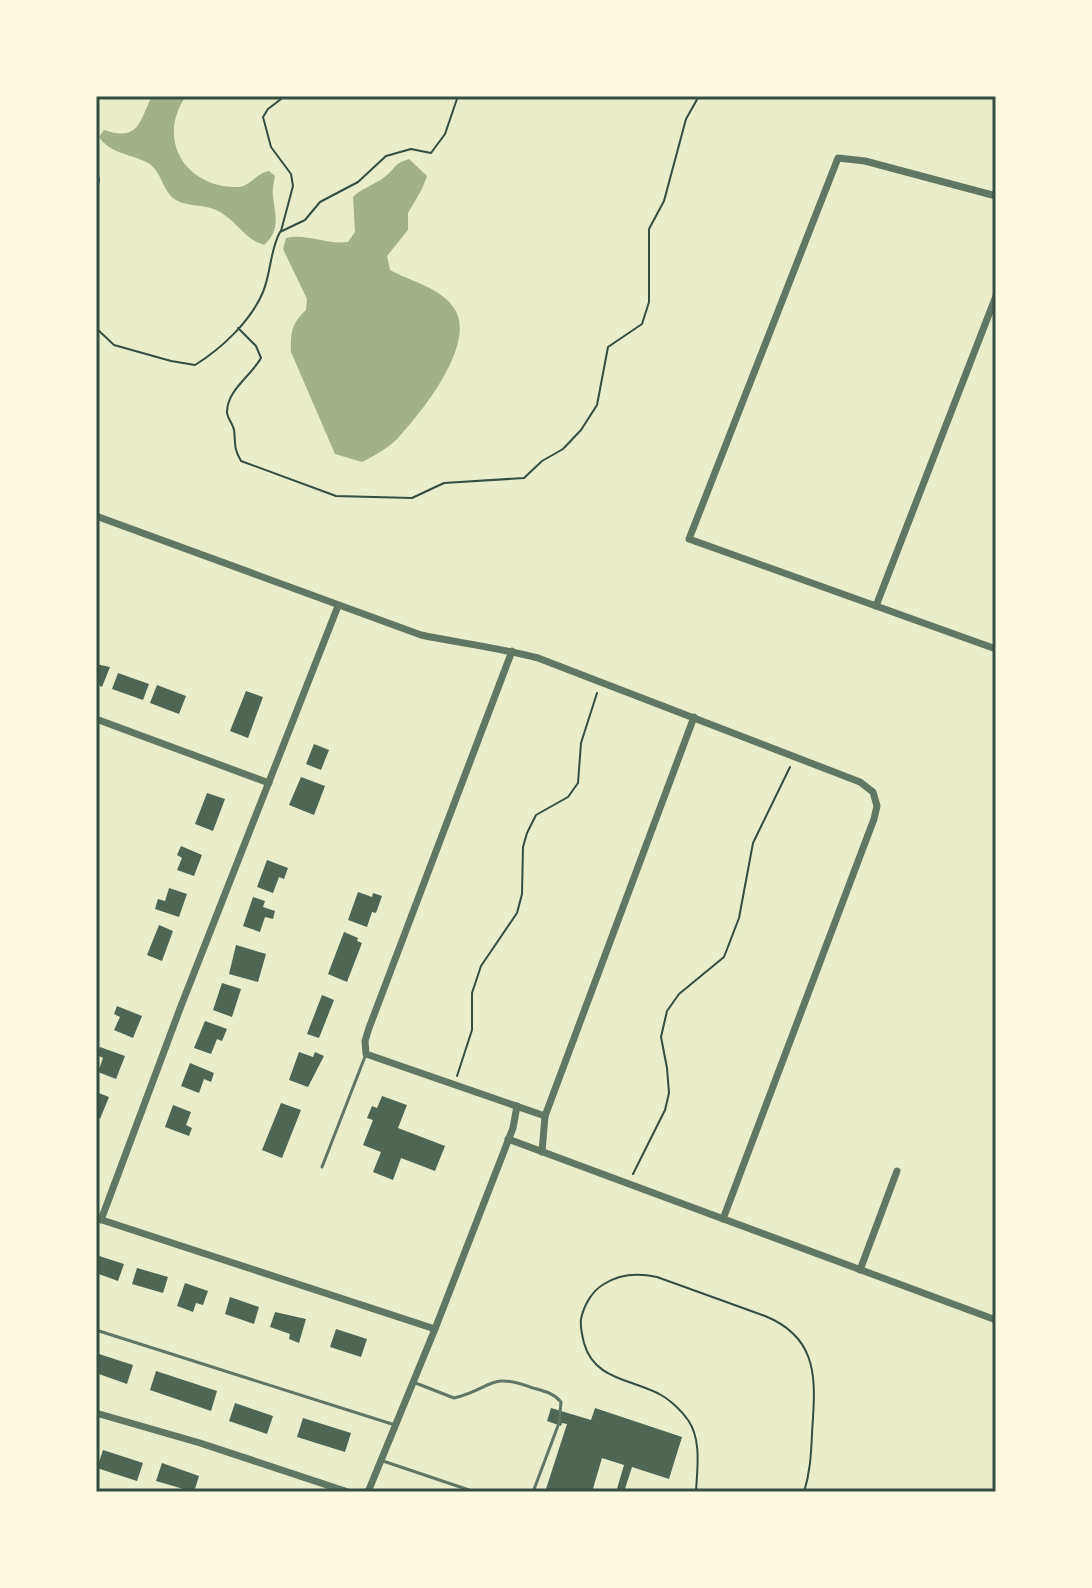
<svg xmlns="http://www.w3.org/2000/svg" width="1092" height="1588" font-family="'Sofia Sans Condensed',sans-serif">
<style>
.water{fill:#a3b18a}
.building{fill:#4f6655}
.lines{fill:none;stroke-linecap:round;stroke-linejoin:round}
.path{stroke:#344e41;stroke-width:2}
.service{stroke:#617663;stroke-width:3}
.minor{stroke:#617663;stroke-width:7}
.neatline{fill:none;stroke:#344e41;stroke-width:3}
</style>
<rect width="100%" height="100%" fill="#e9edc9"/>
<g class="water">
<path d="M152 96H186C156 139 185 187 236 187 249 188 256 173 269 171L275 176C274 183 272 189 273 196 275 215 281 230 264 245 247 241 236 221 220 212 206 203 185 208 173 198 162 188 161 171 148 163 130 153 112 155 99 137L104 130C139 142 139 122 152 96Z"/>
<path d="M409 159 427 176 422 189 408 213V230L387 256 390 270C410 281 441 288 454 308 478 343 421 413 398 438 388 448 374 456 362 462L335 454 291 352C290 333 292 323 306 310L307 299 283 249 286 238C307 233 326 245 348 242L355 232 353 197C363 187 378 184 388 174 398 165 394 164 409 159Z"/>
</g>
<g class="building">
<path d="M96 664 110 667 102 687 96 684Z"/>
<path d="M118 673 149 684 143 700 112 689Z"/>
<path d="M157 685 186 696 179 714 150 703Z"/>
<path d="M246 691 263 697 248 738 230 731Z"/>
<path d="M314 744 329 750 321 770 306 764Z"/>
<path d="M301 777 325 786 314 815 289 805Z"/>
<path d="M207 793 225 799 213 831 195 824Z"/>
<path d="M181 846 202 855 194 876 177 870 182 858 177 855Z"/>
<path d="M267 860 288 868 284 879 279 877 273 893 257 887Z"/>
<path d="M169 888 187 894 179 917 155 909 158 899 165 901Z"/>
<path d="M358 892 372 897 373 893 382 896 376 913 372 912 367 927 348 920Z"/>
<path d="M253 897 265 901 263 907 275 911 273 919 265 917 260 932 243 926Z"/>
<path d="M159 925 173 931 162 961 147 955Z"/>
<path d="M344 932 358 938 357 941 362 943 347 982 328 974Z"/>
<path d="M236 945 266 954 258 982 229 974Z"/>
<path d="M222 983 241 989 232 1017 213 1010Z"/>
<path d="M322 995 334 1000 319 1038 307 1034Z"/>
<path d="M117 1006 142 1016 133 1038 114 1030 120 1017 114 1014Z"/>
<path d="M205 1021 227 1029 222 1041 217 1039 211 1054 194 1048Z"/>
<path d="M100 1047 125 1056 116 1079 98 1072 103 1058 97 1055Z"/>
<path d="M299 1052 313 1057 315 1052 324 1056 308 1087 289 1080Z"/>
<path d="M190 1063 214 1073 211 1082 204 1079 199 1093 181 1086Z"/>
<path d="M96 1092 109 1097 100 1119 96 1117Z"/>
<path d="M382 1096 407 1105 398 1128 445 1146 435 1171 401 1158 393 1180 373 1172 381 1152 363 1145 373 1120 367 1118 372 1106 377 1108Z"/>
<path d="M281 1103 301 1110 282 1158 262 1150Z"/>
<path d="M173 1105 191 1112 186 1125 192 1128 189 1136 165 1127Z"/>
<path d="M96 1255 124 1264 118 1281 96 1273Z"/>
<path d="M137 1268 168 1277 163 1293 132 1284Z"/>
<path d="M185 1283 208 1291 203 1305 196 1303 193 1312 177 1306Z"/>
<path d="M230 1297 259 1307 254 1324 225 1314Z"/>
<path d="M275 1312 306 1319 299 1343 289 1339 290 1334 270 1327Z"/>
<path d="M336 1329 367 1339 361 1357 330 1347Z"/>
<path d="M96 1353 133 1365 127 1384 96 1373Z"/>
<path d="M156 1371 217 1391 211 1411 150 1390Z"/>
<path d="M235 1403 273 1416 267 1434 229 1421Z"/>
<path d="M551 1408 591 1420 595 1408 682 1437 669 1479 632 1467 624 1492H616L624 1465 602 1458 592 1492H545L567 1424 562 1423 561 1426 547 1421Z"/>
<path d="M303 1418 351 1433 345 1452 297 1437Z"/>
<path d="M103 1450 143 1463 137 1481 97 1468Z"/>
<path d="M162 1463 199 1476 194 1492 156 1481Z"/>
</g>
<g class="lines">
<g class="path">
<path d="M96 169 99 179 96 198"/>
<path d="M281 231 293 186 291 174 271 147 263 117 268 109 285 96"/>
<path d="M96 233V243"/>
<path d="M96 328 114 345 171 361 195 365C221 349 251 321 263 292 271 273 270 250 280 232L305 220 320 202 358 182 386 156 411 149 431 153 445 134 458 96"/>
<path d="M238 328 256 346 261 358C251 376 227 390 227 412 227 418 233 424 234 430 236 445 233 447 241 461L336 496 412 498 444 483 524 478 542 461 563 449 581 430 597 405 608 347 642 324 649 302V229L664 201 686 119 699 96"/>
<path d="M457 1076 472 1030V993L481 966 517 913 522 894 523 847 527 833 536 815 568 797 578 783 581 743 597 693"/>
<path d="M633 1174 665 1110 669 1093 667 1068 661 1037 667 1011 679 994 724 957 739 918 753 843 790 767"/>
<path d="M696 1492C697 1469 702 1440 688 1420 682 1411 670 1400 661 1395 632 1379 594 1380 584 1343 582 1335 580 1327 581 1319 584 1305 592 1291 604 1284 621 1273 639 1273 657 1277L765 1316C814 1336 816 1372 813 1418 811 1444 812 1467 804 1492"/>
</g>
<g class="service">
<path d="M322 1167 366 1054"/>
<path d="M96 1330 395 1425"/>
<path d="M413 1382 454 1398C493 1389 488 1371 533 1388 544 1391 554 1393 561 1402L559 1423 533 1492"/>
<path d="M383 1461 475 1492"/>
</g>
<g class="minor">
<path d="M996 196 865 161 838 158 689 539 996 649"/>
<path d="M96 516 421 635C460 643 499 648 538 658L860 782 873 792 877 806 874 819 723 1219"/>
<path d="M876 606 996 296"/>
<path d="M512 651 369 1028 365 1041 366 1054 545 1116"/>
<path d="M96 719 269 783"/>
<path d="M508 1139 996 1320"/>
<path d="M542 1152 545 1116 694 717"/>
<path d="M99 1219 435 1329"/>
<path d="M101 1220 181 1006 338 606"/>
<path d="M860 1270 897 1171"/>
<path d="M96 1413 200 1443 348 1492"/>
<path d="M368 1492 435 1329 513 1128 517 1106"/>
</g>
</g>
<rect width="1092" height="1588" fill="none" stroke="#fefae0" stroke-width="196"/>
<rect x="98" y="98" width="896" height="1392" class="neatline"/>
</svg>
